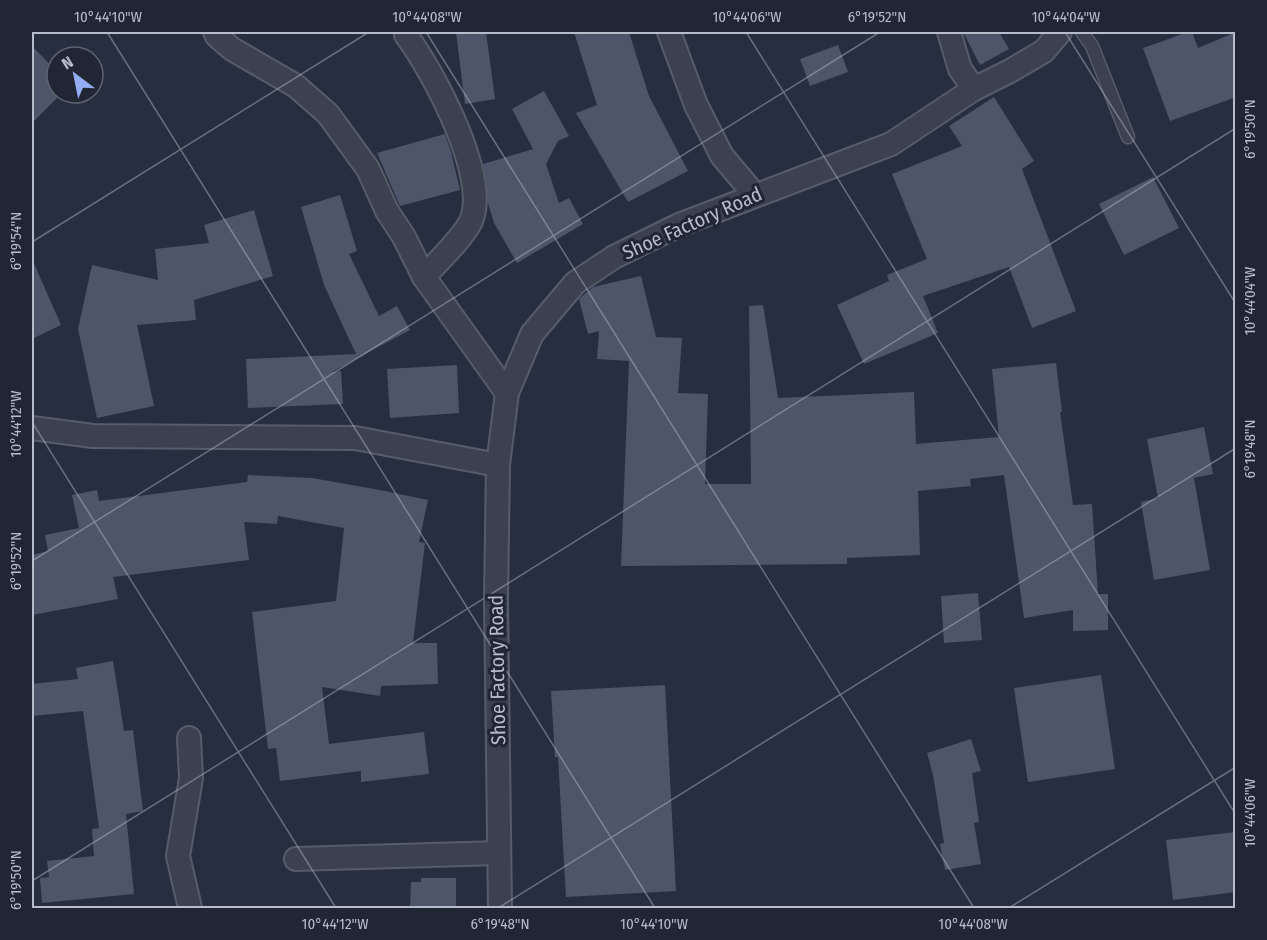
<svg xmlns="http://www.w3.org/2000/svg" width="1267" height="940" font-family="'Fira Sans Condensed',sans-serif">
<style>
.building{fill:#4d5568}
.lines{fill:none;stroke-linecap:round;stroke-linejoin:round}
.service-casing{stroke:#565c6a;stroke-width:15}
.minor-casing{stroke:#565c6a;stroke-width:26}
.service{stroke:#3b414f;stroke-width:12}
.minor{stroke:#3b414f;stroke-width:22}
.ticks{fill:none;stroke:#b7bcca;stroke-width:1.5;stroke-opacity:0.45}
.labels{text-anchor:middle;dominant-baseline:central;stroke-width:6;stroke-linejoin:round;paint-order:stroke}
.street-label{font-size:20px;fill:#b7bcca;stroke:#202634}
.neatline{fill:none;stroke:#b7bcca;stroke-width:2}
.ticks-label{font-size:15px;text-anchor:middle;fill:#b7bcca}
</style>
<rect width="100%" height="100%" fill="#272e3f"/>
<g class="building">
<path d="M456 32H486L495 99 465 104Z"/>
<path d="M574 32H629L649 96 688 171 628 202 576 113 597 105Z"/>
<path d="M963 32H999L1009 49 980 65Z"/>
<path d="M1188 32H1192L1198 48 1236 32V97L1170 121 1143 48Z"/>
<path d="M838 45 848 72 810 86 800 59Z"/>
<path d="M32 46 57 72V98L32 123Z"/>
<path d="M544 91 569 136 558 141 546 164 559 203 569 198 583 224 517 263 494 223 488 203 483 164 533 149 512 109Z"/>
<path d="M994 97 1034 161 1022 169 1076 311 1032 328 1009 267 923 296 938 333 864 364 837 305 889 281 887 275 927 259 892 174 962 146 949 126Z"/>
<path d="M445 134 451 152 460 190 400 206 377 153Z"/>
<path d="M1153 177 1179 228 1124 255 1099 204Z"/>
<path d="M340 195 357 251 349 254 379 316 397 306 410 330 332 372 341 371 343 404 248 408 246 359 356 354 324 285 301 207Z"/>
<path d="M254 210 273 276 194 300 196 320 137 325 154 406 97 418 78 329 92 265 158 280 155 249 209 243 204 225Z"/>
<path d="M32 259 61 325 32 339Z"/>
<path d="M641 276 656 337 682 338 678 393 708 394 705 484H751L749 306 763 305 778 398 914 392 916 444 999 437 992 369 1056 363 1062 412H1060L1073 505 1092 504 1098 594H1108V630L1073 631V610L1024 618 1004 475 970 479 971 486 918 491 920 555 847 558V564L621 566 629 361 597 359 599 331 588 334 579 299 593 287Z"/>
<path d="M457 365 459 413 390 418 387 369Z"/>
<path d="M1204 427 1213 474 1194 478 1210 570 1154 580 1141 502 1158 498 1147 439Z"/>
<path d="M248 475 312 478 380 490 428 500 419 542 425 543 413 643H437L438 684 381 686 380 696 322 687 329 744 424 732 429 774 361 782V771L280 781 276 748 268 749 252 612 336 601 344 528 278 516 277 524 244 522 249 560 113 577 118 599 32 615V555L48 551 45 535 79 528 72 495 97 490 99 501 247 482Z"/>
<path d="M978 593 982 640 944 643 941 596Z"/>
<path d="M113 661 124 731 133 730 143 811 126 814 134 894 42 903 40 878 49 877 47 861 94 856 92 829 99 828 83 711 32 716V684L78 679 76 668Z"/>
<path d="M1101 675 1115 769 1028 782 1014 688Z"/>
<path d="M665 685 676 891 566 897 558 757H555L551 691Z"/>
<path d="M971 739 981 771 972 773 979 822 974 823 981 864 945 870 940 844 944 843 933 775 927 753Z"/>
<path d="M1236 832V892L1173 900 1166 840Z"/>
<path d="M421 878H456V909H410L411 882H421Z"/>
</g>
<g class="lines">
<g class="service-casing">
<path id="service" d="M1082 32 1092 46 1128 137"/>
</g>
<g class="minor-casing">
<g id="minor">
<path d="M215 32 217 36 232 49 296 86 328 114 368 169 387 211 404 237 424 277 507 393"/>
<path d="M669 32 696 105 722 156 755 195"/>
<path d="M949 32 960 69 974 89"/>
<path d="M406 35C433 71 490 177 471 221 463 238 437 262 424 277"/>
<path d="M32 428 93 436 355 438 498 465"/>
<path d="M189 738 191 778 178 856 190 908"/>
<path d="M296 859 499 853"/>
<path d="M500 908 496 599 498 465 507 393 532 334 575 283 614 257 679 225 891 144 974 89 1010 71 1044 51 1060 32"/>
</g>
</g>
<use href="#service" class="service"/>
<use href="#minor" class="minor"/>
</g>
<path class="ticks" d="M107 32 655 908M426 32 974 908M746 32 1236 815M1065 32 1236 304M32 242 369 32M32 422 336 908M32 561 880 32M32 881 1236 128M498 908 1236 448M1009 908 1236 767"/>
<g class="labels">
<g class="street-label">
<text transform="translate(692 223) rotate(-24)">Shoe Factory Road</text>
<text transform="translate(497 670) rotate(-91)">Shoe Factory Road</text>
</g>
</g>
<rect width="1267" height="940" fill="none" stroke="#202634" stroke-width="66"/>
<g transform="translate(75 75) rotate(328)"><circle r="28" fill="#202634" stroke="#5c6270" stroke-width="1.5"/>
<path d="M0-4.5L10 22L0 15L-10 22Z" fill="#93adf3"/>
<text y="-9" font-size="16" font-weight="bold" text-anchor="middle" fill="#b7bcca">N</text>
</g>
<rect x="33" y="33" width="1201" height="874" class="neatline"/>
<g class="ticks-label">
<text x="108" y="22">10°44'10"W</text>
<text x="427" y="22">10°44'08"W</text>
<text x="747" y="22">10°44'06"W</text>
<text x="877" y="22">6°19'52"N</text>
<text x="1066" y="22">10°44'04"W</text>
<text transform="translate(1250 129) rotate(-90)" y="5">6°19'50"N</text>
<text transform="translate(16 241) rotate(-90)" y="5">6°19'54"N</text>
<text transform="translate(1250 301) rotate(-90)" y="5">10°44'04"W</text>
<text transform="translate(16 424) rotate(-90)" y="5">10°44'12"W</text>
<text transform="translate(1250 449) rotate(-90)" y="5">6°19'48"N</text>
<text transform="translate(16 561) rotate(-90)" y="5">6°19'52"N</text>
<text transform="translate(1250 813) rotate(-90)" y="5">10°44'06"W</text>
<text transform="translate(16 880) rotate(-90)" y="5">6°19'50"N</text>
<text x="335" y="929">10°44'12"W</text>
<text x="500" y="929">6°19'48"N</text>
<text x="654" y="929">10°44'10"W</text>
<text x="973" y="929">10°44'08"W</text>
</g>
</svg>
